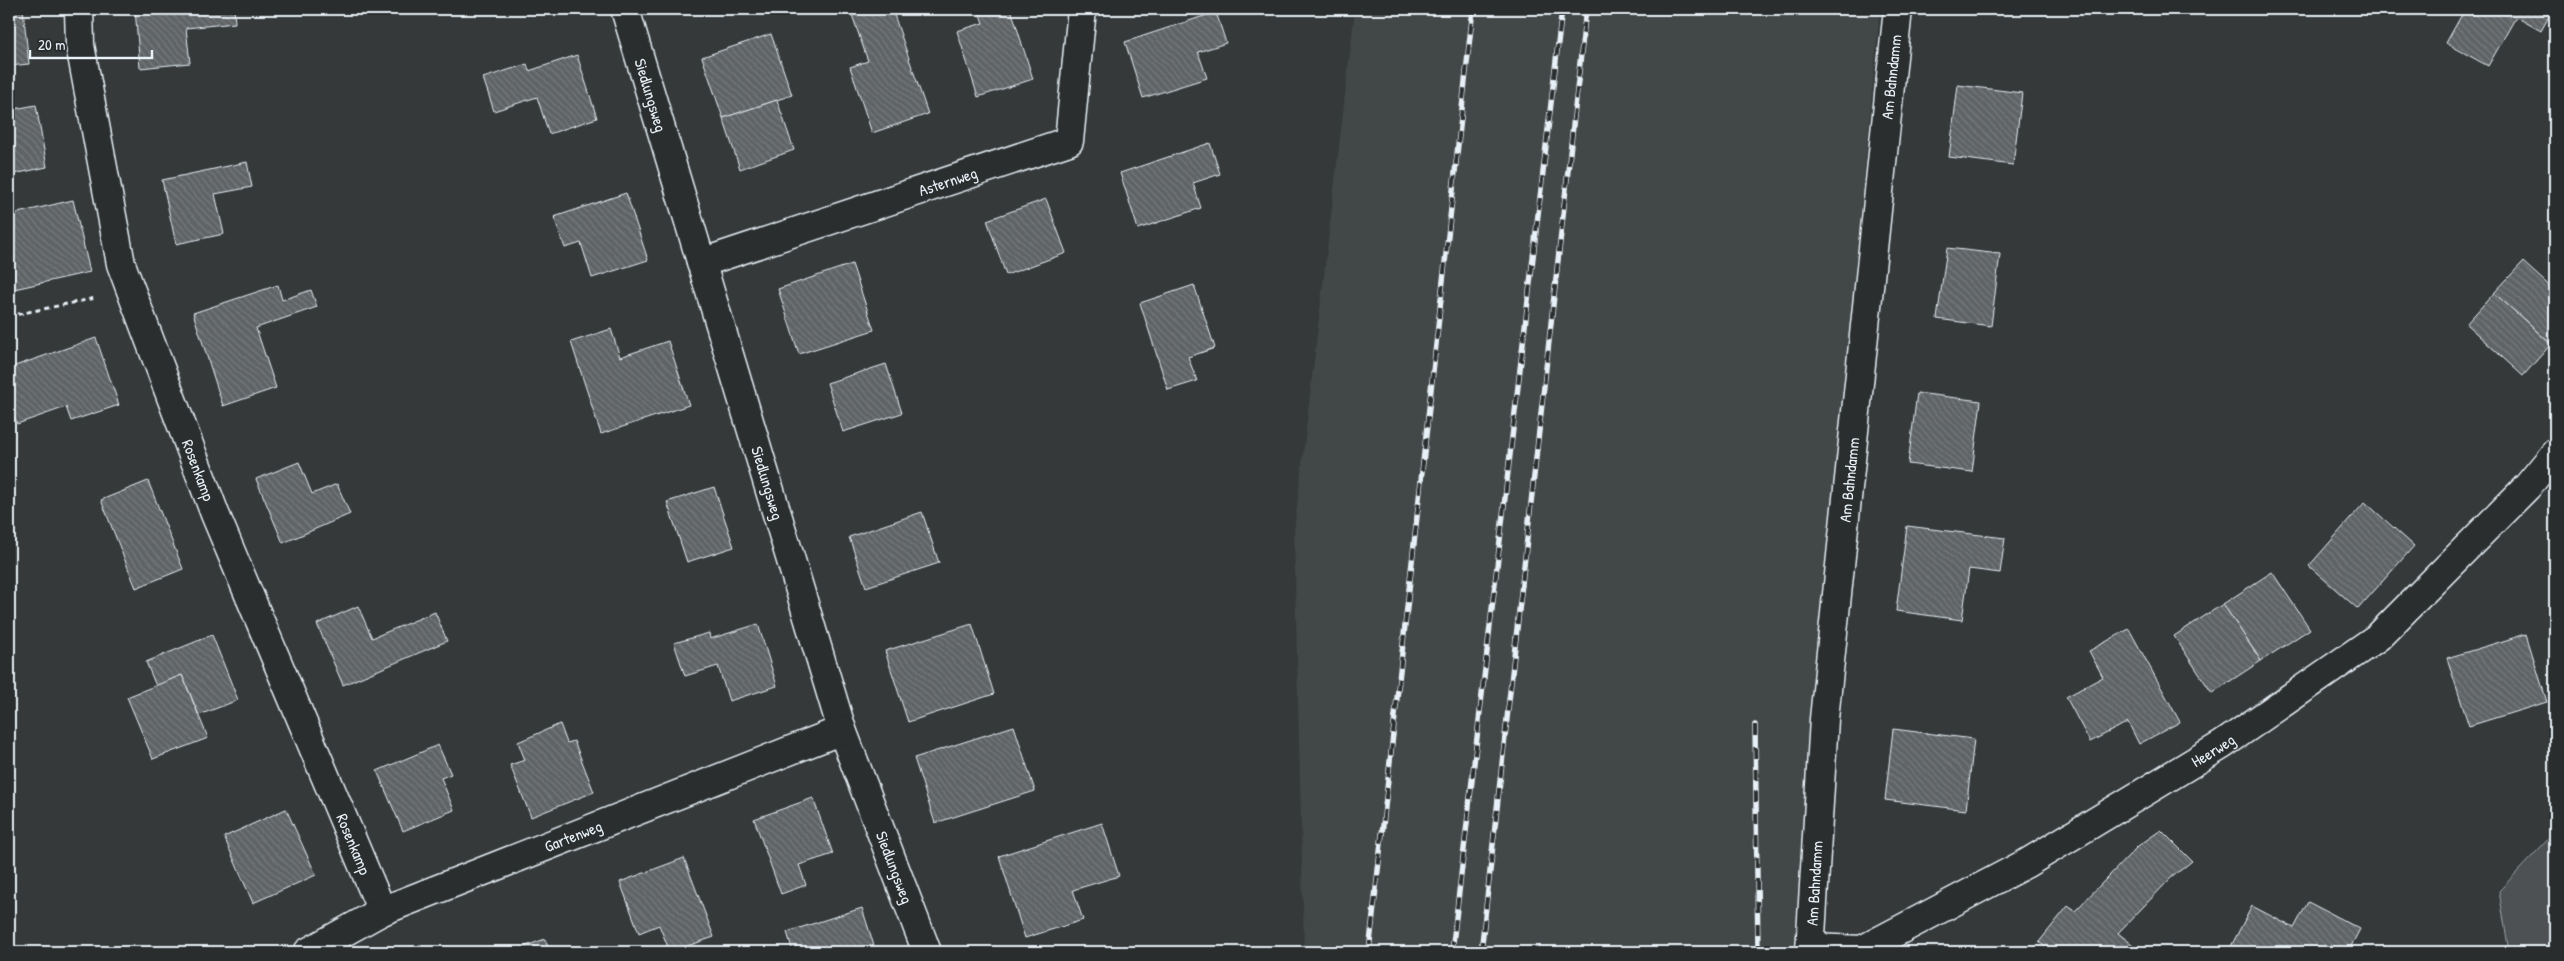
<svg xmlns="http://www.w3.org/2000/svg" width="2564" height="961" font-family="'Patrick Hand',sans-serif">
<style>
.built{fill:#424647}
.grass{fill:#4d5152;stroke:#9aa1a5}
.building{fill:url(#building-back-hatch);stroke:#e8f1f8}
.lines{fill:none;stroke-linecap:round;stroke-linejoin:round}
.minor-casing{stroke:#e8f1f8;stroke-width:31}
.path{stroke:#e8f1f8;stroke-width:3;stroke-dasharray:5 4;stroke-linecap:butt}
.minor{stroke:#2a2d2e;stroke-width:28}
.rail-casing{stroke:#e8f1f8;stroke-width:5.5}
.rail{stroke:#2a2d2e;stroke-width:4;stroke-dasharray:11;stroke-linecap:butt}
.labels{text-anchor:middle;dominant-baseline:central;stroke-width:4.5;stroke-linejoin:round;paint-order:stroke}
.street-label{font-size:16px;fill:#e8f1f8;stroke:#2a2d2e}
</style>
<defs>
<pattern id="building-back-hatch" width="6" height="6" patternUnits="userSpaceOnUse" patternTransform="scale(1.25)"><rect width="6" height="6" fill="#5f6365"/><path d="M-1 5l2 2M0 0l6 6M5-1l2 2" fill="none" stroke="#767a7c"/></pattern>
</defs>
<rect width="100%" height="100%" fill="#35393a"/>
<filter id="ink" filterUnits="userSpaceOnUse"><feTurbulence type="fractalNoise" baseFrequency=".02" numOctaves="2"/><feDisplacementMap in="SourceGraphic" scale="10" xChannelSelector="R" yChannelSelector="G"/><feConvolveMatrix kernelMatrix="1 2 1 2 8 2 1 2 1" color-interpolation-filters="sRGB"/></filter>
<g filter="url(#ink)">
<path class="built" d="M1355 9H1880L1813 718 1796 952H1304L1294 532Z"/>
<path class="grass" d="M2555 832V952H2509L2499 891Z"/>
<g class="building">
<path d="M9 9H23L29 64 9 66Z"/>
<path d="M135 9H234L235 23 186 28 190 63 140 68Z"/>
<path d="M850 9H892L928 114 872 133 850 67 868 61Z"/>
<path d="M978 9H1011L1033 79 978 97 957 31 983 23Z"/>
<path d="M2465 9H2553L2541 31 2516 17 2488 66 2446 43Z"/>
<path d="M1216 12 1226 43 1198 52 1207 78 1143 98 1125 42Z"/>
<path d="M771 34 792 95 723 118 702 57Z"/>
<path d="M577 55 597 118 549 134 537 97 494 111 483 78 527 64 529 71Z"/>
<path d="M1958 85 2022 93 2013 165 1949 157Z"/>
<path d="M777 100 794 150 740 169 723 118Z"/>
<path d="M36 105 47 167 9 175V110Z"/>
<path d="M1210 143 1220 174 1193 183 1201 208 1138 229 1120 173Z"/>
<path d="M247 162 252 187 215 194 224 234 176 244 162 180Z"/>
<path d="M626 193 648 260 592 278 581 243 565 248 554 217Z"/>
<path d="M1046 199 1066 253 1006 275 987 220Z"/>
<path d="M73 200 90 272 10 290 9 215Z"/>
<path d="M1947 248 2000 254 1991 326 1937 319Z"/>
<path d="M2523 262 2555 291V340L2551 344 2494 293Z"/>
<path d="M852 264 874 330 799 354 778 289Z"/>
<path d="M278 285 282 300 311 290 317 307 256 328 276 388 223 406 193 313Z"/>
<path d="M1194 285 1215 348 1188 357 1197 381 1168 390 1140 303Z"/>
<path d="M2494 293 2551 344 2523 376 2466 324Z"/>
<path d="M611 329 620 357 668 341 689 405 601 434 571 342Z"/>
<path d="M96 338 119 405 71 421 66 407 17 424 9 399V368Z"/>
<path d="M886 364 902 413 843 432 827 383Z"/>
<path d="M1917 393 1981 401 1972 472 1908 464Z"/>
<path d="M299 462 312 494 337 484 350 514 283 543 256 479Z"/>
<path d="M148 481 183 569 136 588 101 500Z"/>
<path d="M714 487 734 547 687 562 667 502Z"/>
<path d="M2365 502 2414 546 2358 609 2309 566Z"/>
<path d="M922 512 939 563 866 587 849 537Z"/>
<path d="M1907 526 2005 538 2000 573 1969 569 1962 620 1896 611Z"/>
<path d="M2272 572 2310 629 2261 661 2223 604Z"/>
<path d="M2223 604 2261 661 2212 693 2174 636Z"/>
<path d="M358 606 372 638 435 612 447 641 343 685 317 624Z"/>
<path d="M758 624 777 686 729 701 718 666 685 676 674 643 709 633 710 639Z"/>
<path d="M972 624 994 694 908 722 885 651Z"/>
<path d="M2129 629 2180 722 2139 744 2128 722 2090 742 2066 697 2103 677 2089 651Z"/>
<path d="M2526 634 2547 702 2469 726 2447 658Z"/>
<path d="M212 635 238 700 199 715 182 675 156 686 146 662Z"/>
<path d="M182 675 208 738 153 759 127 697Z"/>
<path d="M560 724 567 743 574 741 594 792 531 817 510 765 525 760 518 742Z"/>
<path d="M1014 726 1035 791 935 823 914 758Z"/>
<path d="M1893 729 1974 739 1966 810 1885 800Z"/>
<path d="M438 745 451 774 441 778 454 810 403 831 377 771Z"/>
<path d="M813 798 833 854 799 865 806 885 781 894 754 819Z"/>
<path d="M286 809 316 875 253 903 224 837Z"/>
<path d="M1102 823 1119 876 1073 890 1083 920 1025 938 999 856Z"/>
<path d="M2161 830 2192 861 2171 878 2118 933 2142 952H2052L2039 942 2068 906 2075 911 2138 846Z"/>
<path d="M684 858 714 937 670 952 659 925 639 933 620 882Z"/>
<path d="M2308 902 2360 929 2348 952H2228L2252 906 2294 928Z"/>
<path d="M862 908 876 952H793L787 932Z"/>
<path d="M545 939 550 952H510Z"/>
</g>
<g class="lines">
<g class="minor-casing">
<g id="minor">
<path id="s1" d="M79 9 80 45 121 264 215 514 382 911"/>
<path id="s2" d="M625 9 842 730 927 952"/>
<path id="s3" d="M701 263 1069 141 1082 9"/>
<path id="s4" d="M1810 948 1862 950 2027 863 2222 745 2378 637 2527 487 2555 453"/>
<path id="s5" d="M308 952 382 911 842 730"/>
<path id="s6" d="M1810 952 1824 719 1898 9"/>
</g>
</g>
<path class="path" d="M9 316 96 298"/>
<use href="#minor" class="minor"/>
<g class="rail-casing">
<g id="rail">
<path d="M1755 725 1758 951"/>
<path d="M1369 952 1473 9"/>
<path d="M1452 952 1562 9"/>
<path d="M1481 952 1586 9"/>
</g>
</g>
<use href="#rail" class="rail"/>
</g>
</g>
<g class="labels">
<g class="street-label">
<text stroke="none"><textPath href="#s6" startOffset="879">Am Bahndamm</textPath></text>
<text stroke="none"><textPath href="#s2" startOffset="90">Siedlungsweg</textPath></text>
<text stroke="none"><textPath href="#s3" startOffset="260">Asternweg</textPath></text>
<text stroke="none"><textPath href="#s1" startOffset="479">Rosenkamp</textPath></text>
<text stroke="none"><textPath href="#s6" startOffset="474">Am Bahndamm</textPath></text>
<text stroke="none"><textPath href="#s2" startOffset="495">Siedlungsweg</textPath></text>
<text stroke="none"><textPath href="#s4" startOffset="456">Heerweg</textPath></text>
<text stroke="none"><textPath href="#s5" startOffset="290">Gartenweg</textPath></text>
<text stroke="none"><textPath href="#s1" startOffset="884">Rosenkamp</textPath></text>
<text stroke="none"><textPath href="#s2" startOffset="900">Siedlungsweg</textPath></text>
<text stroke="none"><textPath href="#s6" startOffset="69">Am Bahndamm</textPath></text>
</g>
</g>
<rect width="2564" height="961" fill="none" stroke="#2a2d2e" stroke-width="30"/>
<rect x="15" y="15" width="2534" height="931" fill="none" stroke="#e8f1f8" stroke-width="2" filter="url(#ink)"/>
<path d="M30 50v8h122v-8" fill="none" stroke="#e8f1f8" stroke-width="2.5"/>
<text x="38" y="50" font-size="15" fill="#e8f1f8" stroke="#2a2d2e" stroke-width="4" paint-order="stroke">20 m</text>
</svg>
